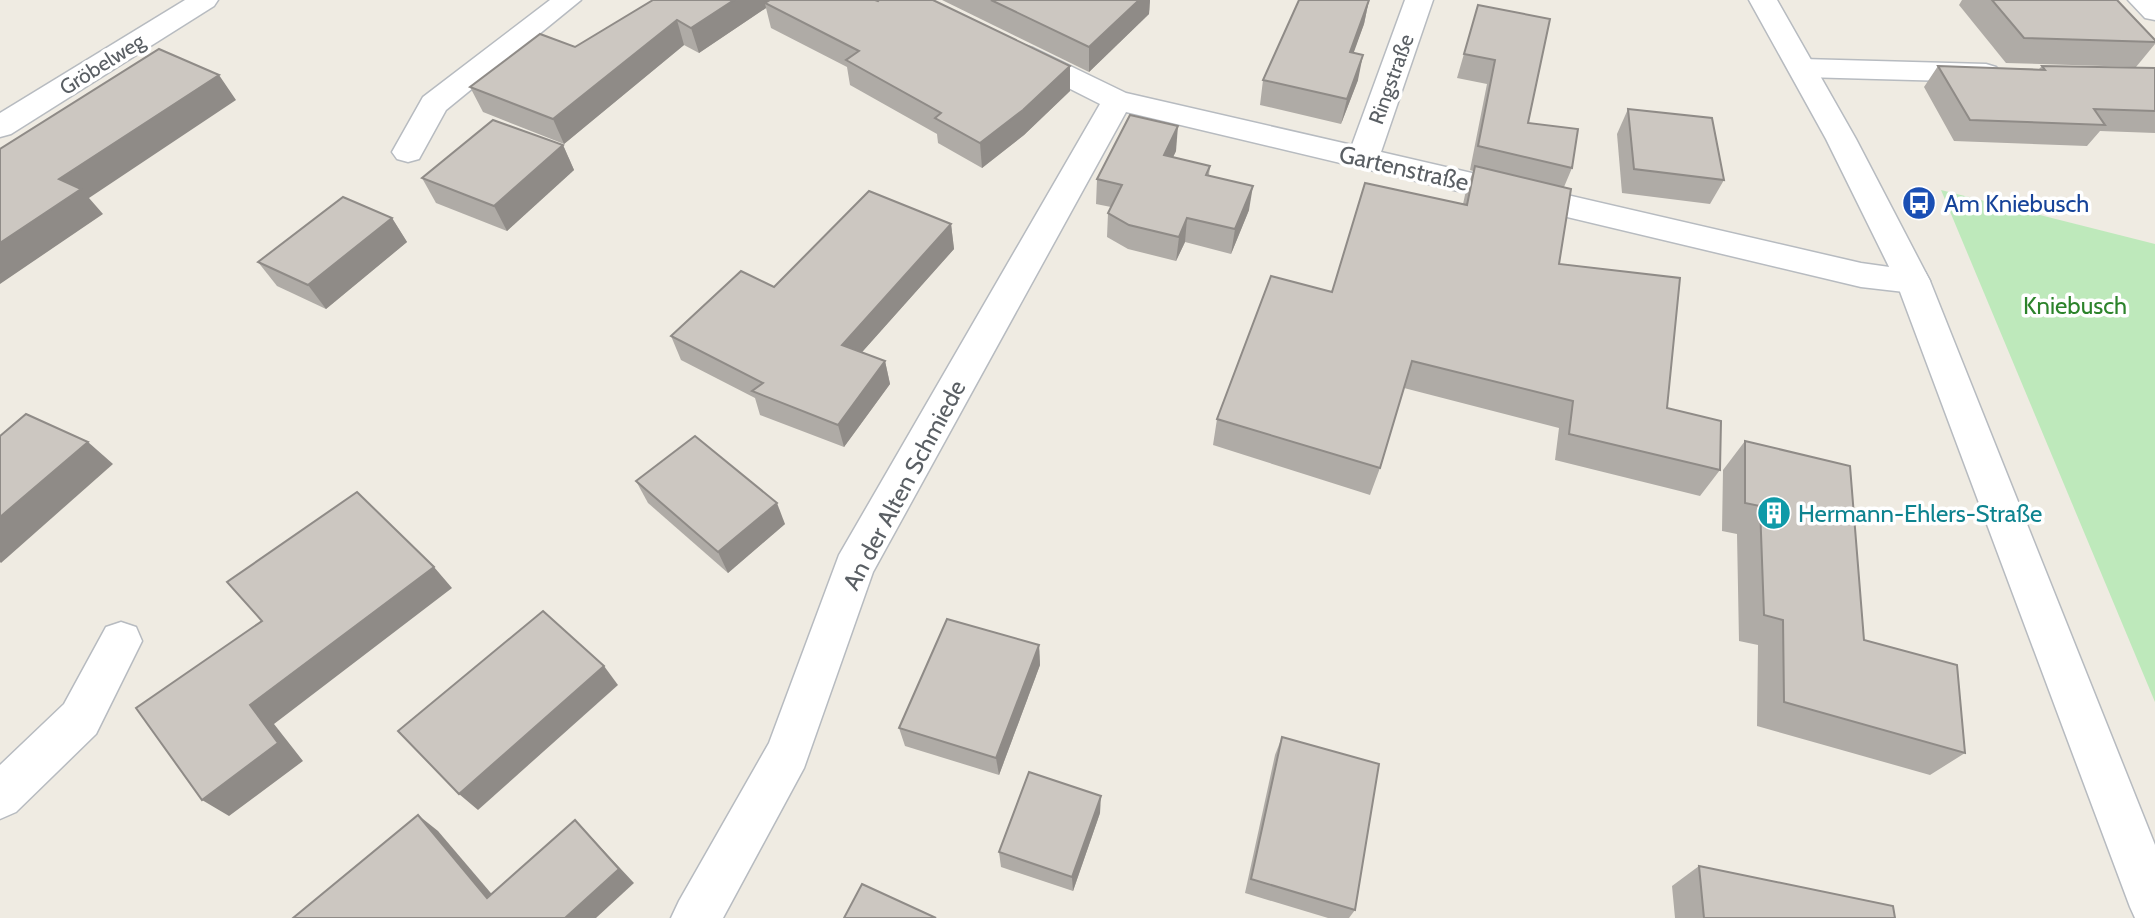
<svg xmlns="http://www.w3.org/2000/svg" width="2155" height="918" font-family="Cabin,sans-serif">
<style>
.green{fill:#bee9bb}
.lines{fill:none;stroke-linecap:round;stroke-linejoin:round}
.minor-casing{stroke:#b7bbc0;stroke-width:3}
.tertiary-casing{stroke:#b7bbc0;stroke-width:3}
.minor{fill:#fff;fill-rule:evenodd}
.tertiary{fill:#fff;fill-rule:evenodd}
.wall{fill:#afaba6}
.shaded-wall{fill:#8f8b87}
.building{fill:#ccc7c1;stroke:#8f8b87;stroke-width:2}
.labels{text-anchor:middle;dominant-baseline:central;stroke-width:7;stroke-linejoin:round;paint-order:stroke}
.far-street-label{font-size:21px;fill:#5a5f64;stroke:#fff}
.street-label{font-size:24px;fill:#5a5f64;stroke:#fff}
.transit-label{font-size:24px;fill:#164399;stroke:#fff;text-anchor:start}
.park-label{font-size:24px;fill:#2c832b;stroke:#fff}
.culture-label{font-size:24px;fill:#0d838f;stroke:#fff;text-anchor:start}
</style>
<rect width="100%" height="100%" fill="#efebe2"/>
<path class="green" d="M1941 190 2155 244V702Z"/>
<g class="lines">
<g class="minor-casing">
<g id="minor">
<path d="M185 0H218L214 6 11 134 0 137V113Z"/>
<path d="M550 0H581L446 110 419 159 408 162 397 159 392 152 423 97Z"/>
<path d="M1405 0H1433L1381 152 1861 263 1925 272 1930 281 1925 290 1913 293 1861 287 1126 112 873 572 804 768 723 918H671L679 901 769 743 839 555 1100 104 1013 60 1009 54 1013 48 1023 45 1033 48 1126 93 1352 145Z"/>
<path d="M2128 0H2155V20L2145 18Z"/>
<path d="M1803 59 1986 64 1996 67 2001 73 1996 79 1986 82 1803 77 1793 74 1788 68 1793 62Z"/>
<path d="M121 622 136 627 142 641 96 734 16 812 0 819V765L64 704 106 627Z"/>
</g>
</g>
<g class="tertiary-casing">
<path id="tertiary" d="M1749 0H1777L1856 139 1930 281 2155 845V918H2135L2130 907 1896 281 1826 139Z"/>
</g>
<use href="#minor" class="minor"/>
<use href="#tertiary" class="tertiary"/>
</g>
<g class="wall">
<path d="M653 0H875L1070 91 1024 135 982 168 938 143 937 134 850 85 847 67 771 28 766 8 699 53 684 45 564 144 483 112 470 87 575 47Z"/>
<path d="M942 0H1150L1149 14 1089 72Z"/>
<path d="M1369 0 1364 24 1353 53 1358 80 1341 124 1260 105 1263 80Z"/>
<path d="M1962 0H2117L2155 40V44L2136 67 2006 63 1959 5Z"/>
<path d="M1478 5 1528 123 1572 168 1564 187 1559 264 1667 408 1720 470 1700 496 1555 460 1559 428 1404 388 1380 468 1370 495 1213 445 1217 419 1332 292 1463 204 1465 195 1473 171 1470 170 1487 84 1457 78Z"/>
<path d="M1938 66 2039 69 2042 66 2155 68V133L2100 131 2087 146 1954 141 1924 87Z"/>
<path d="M1628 109 1724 180 1710 204 1622 193 1617 134Z"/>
<path d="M563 145 574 170 507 231 436 203 422 178Z"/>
<path d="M1176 151 1173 157 1210 166 1209 175 1249 210 1231 254 1185 242 1176 261 1128 249 1107 237 1108 213 1111 207 1096 204 1097 179Z"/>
<path d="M392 218 407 242 326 309 277 286 258 262Z"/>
<path d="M951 224 954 249 862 352 885 361 890 384 844 447 760 415 755 398 681 360 671 336 774 287Z"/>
<path d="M1745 441 1864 640 1965 753 1930 775 1757 726 1758 645 1739 641 1737 534 1722 531 1723 470Z"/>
<path d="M636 481 785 524 728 573 648 503Z"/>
<path d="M1039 645 1040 665 999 775 905 746 899 728Z"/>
<path d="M1282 737 1355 910 1349 918H1328L1245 893 1275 755Z"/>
<path d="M1100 813 1073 891 1001 867 999 852Z"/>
<path d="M1699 866 1895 918H1675L1672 886Z"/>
</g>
<g class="shaded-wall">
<path d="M734 0H779L765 3 766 8 699 53 691 28Z"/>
<path d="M1139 0H1150L1149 14 1089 72V47Z"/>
<path d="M1369 0 1364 24 1345 77 1350 52Z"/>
<path d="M677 20 684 45 564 144 553 119Z"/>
<path d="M1363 55 1358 80 1341 124 1347 99Z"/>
<path d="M1070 66V91L1024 135 982 168 980 143Z"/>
<path d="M219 75 236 100 89 198 103 214 0 284V243L59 179Z"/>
<path d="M1178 126 1176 151 1162 180 1164 155Z"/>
<path d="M563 145 574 170 507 231 494 206Z"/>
<path d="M1253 186 1249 210 1231 254 1235 229Z"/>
<path d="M392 218 407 242 326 309 308 285Z"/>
<path d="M1187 218 1185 242 1176 261 1179 237Z"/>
<path d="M951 224 954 249 847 369 842 345Z"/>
<path d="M885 361 890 384 844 447 838 425Z"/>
<path d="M88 442 113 464 1 563 0 562V517Z"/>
<path d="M777 503 785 524 728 573 718 552Z"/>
<path d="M434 567 452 588 274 724 303 761 229 816 202 800 250 705Z"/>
<path d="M1039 645 1040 665 999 775 996 758Z"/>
<path d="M604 666 618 685 478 810 459 794Z"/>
<path d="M1101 796 1100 813 1073 891 1072 877Z"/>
<path d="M418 815 438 831 507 912 487 898Z"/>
<path d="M575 820 634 883 596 918H565Z"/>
</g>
<g class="building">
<path d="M653 0H734L691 28 677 20 553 119 470 87 540 34 575 47Z"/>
<path d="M770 0H875L878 1 879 0H933L1070 66 1023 110 980 143 935 118 941 113 846 60 859 51 765 3Z"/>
<path d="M991 0H1139L1089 47Z"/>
<path d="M1299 0H1369L1350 52 1363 55 1347 99 1263 80Z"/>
<path d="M1992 0H2117L2155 40V42L2024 38Z"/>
<path d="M1478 5 1550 19 1528 123 1578 129 1572 168 1478 146 1495 60 1464 54Z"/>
<path d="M159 49 219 75 59 179 81 189 0 243V149Z"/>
<path d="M1938 66 2045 70 2042 66 2155 68V111L2094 109 2105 125 1970 120Z"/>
<path d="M1628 109 1712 118 1724 180 1634 169Z"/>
<path d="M1130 115 1178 126 1164 155 1210 166 1206 175 1253 186 1235 229 1187 218 1179 237 1129 225 1108 213 1122 185 1097 179Z"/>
<path d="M493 120 563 145 494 206 422 178Z"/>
<path d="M1475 166 1571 189 1559 264 1680 278 1667 408 1721 421 1720 470 1569 434 1573 401 1412 361 1380 468 1217 419 1271 276 1332 292 1365 183 1467 205Z"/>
<path d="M869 191 951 224 842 345 885 361 838 425 752 391 763 383 671 336 741 271 774 287Z"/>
<path d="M343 197 392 218 308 285 258 262Z"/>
<path d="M26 414 88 442 0 517V436Z"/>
<path d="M695 436 777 503 718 552 636 481Z"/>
<path d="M1745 441 1850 466 1864 640 1957 665 1965 753 1784 702 1783 620 1764 615 1760 506 1745 503Z"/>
<path d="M357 492 434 567 250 705 278 743 202 800 136 708 262 621 227 582Z"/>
<path d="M543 611 604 666 459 794 398 731Z"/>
<path d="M947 619 1039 645 996 758 899 728Z"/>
<path d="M1282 737 1379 764 1355 910 1251 879Z"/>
<path d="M1029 772 1101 796 1072 877 999 852Z"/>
<path d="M418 815 487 898 575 820 619 869 565 918H293Z"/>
<path d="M1699 866 1893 906 1895 918H1704Z"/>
<path d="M862 884 936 918H844Z"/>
</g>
<defs>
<g id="bus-disc" transform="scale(1.75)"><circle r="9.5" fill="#1a4fb4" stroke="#fff"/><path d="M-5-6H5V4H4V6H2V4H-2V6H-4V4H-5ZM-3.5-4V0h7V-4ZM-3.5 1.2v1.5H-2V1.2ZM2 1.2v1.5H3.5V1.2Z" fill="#fff"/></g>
<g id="building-disc" transform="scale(1.75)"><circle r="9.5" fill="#0f9aa8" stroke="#fff"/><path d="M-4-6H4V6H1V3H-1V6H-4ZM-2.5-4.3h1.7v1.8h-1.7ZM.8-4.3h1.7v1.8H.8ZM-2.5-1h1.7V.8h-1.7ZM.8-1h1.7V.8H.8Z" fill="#fff"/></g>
</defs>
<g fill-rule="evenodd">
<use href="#bus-disc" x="1919" y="203"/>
<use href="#building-disc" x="1774" y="513"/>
</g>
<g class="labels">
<g class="far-street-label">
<text transform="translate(102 64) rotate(-32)">Gröbelweg</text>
<text transform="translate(1391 79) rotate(-70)">Ringstraße</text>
</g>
<g class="street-label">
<text transform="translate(1404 168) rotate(13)">Gartenstraße</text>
<text transform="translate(904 485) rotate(-62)">An der Alten Schmiede</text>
</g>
<g class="transit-label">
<text x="1944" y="203">Am Kniebusch</text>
</g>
<g class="park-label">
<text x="2075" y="305">Kniebusch</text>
</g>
<g class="culture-label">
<text x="1798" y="513">Hermann-Ehlers-Straße</text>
</g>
</g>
</svg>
